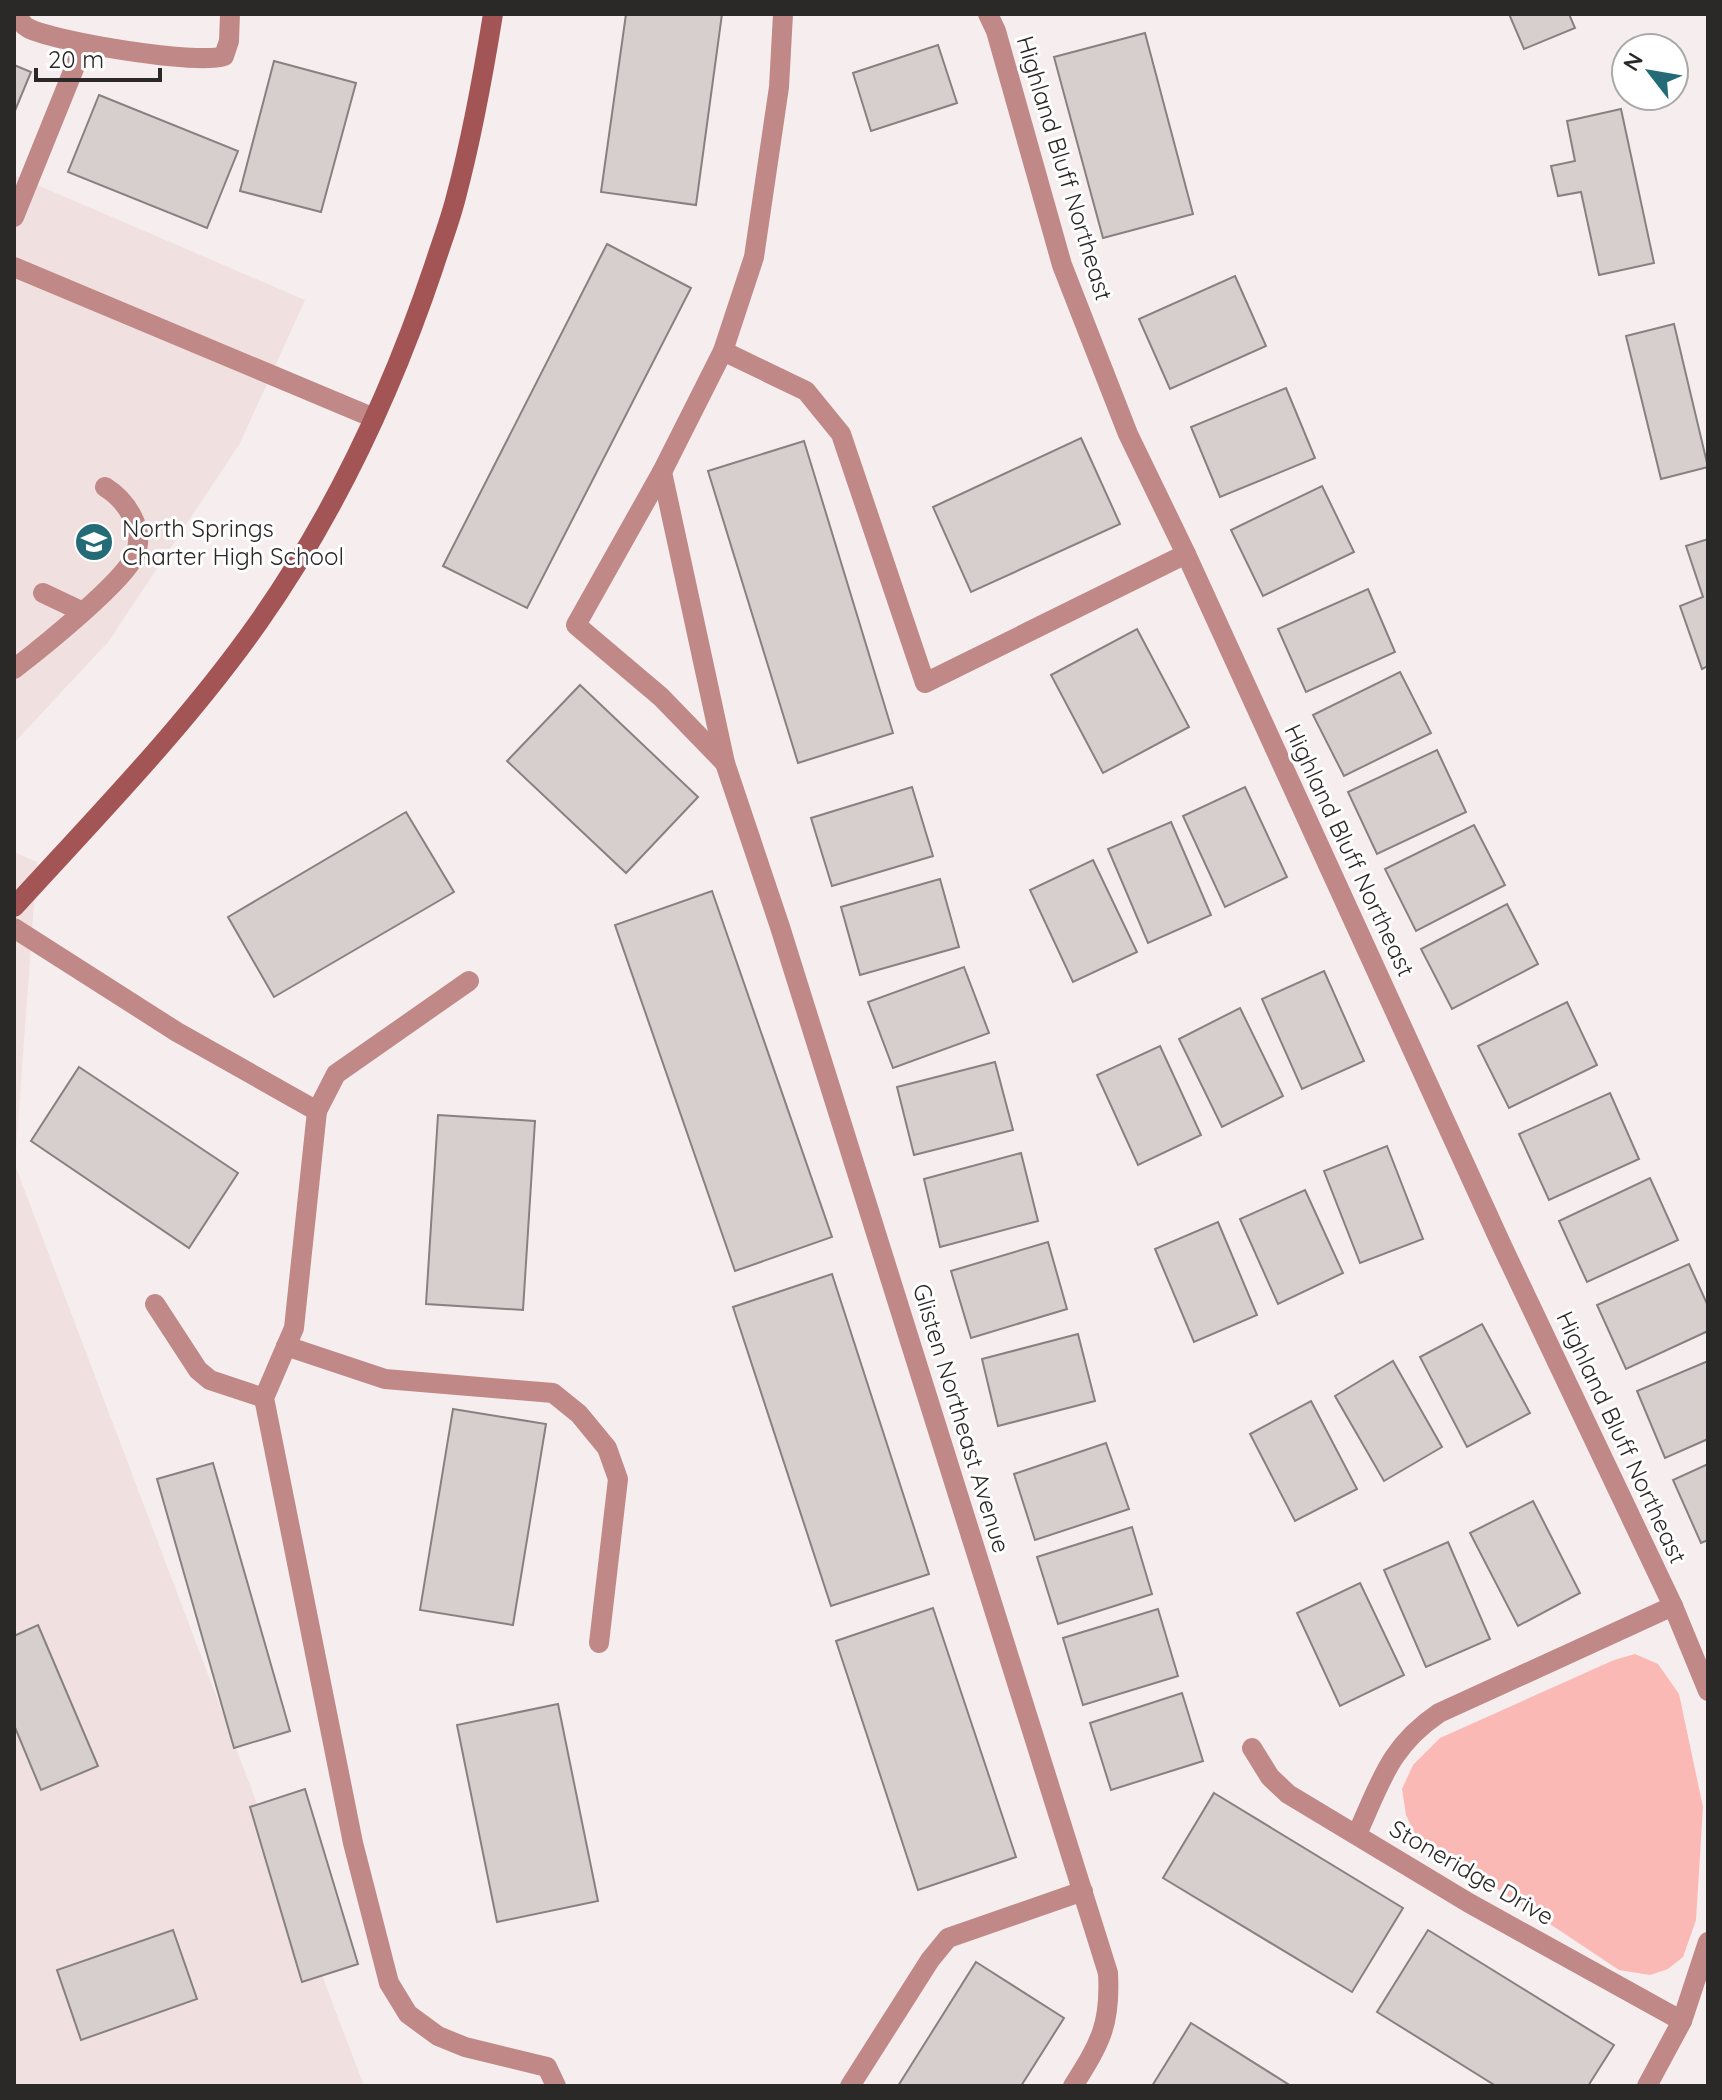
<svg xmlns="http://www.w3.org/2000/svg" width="1722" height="2100" font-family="Quicksand,sans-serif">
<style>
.built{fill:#f0e0df}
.green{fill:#fbb9b6}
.building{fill:#d6cfce;stroke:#888181;stroke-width:2}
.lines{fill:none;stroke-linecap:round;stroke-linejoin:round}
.lane{stroke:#c08987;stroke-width:20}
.street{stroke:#c08987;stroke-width:20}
.secondary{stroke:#a35555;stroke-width:20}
.labels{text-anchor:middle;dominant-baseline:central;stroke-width:6;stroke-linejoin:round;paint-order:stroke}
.street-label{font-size:24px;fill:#2b2828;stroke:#fff}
.poi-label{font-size:24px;fill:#2b2828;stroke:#fff;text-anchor:start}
</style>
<rect width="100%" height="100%" fill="#f6eeee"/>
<g class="built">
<path d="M14 175 305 300 240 443 109 641 14 743Z"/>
<path d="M14 852 37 862 15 1165 364 2086H14Z"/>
</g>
<path class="green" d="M1635 1654 1658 1664 1679 1694 1703 1807 1696 1920 1683 1957 1668 1969 1650 1975 1619 1970 1415 1834 1406 1815 1402 1789 1413 1765 1440 1738 1614 1660Z"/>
<g class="building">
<path d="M626 14H722L696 205 601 192Z"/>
<path d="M1509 14H1569L1575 28 1524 49Z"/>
<path d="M1145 33 1193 214 1103 238 1054 57Z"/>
<path d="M938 45 957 103 871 131 853 73Z"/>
<path d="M274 61 356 83 321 212 240 191Z"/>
<path d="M14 65 31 72 14 113Z"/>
<path d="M99 95 238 151 207 228 68 172Z"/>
<path d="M1621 109 1654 263 1599 275 1581 192 1558 196 1551 166 1575 161 1567 121Z"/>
<path d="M607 244 691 288 527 608 443 566Z"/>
<path d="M1235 276 1266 346 1170 389 1139 319Z"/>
<path d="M1674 324 1708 467 1661 479 1626 336Z"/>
<path d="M1286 388 1315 458 1220 497 1191 427Z"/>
<path d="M1081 438 1120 524 971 592 933 507Z"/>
<path d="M804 441 893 733 798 763 708 471Z"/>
<path d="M1322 486 1354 552 1263 596 1231 530Z"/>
<path d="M1708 539V666L1702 669 1680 606 1703 597 1686 546Z"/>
<path d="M1368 589 1395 652 1306 692 1278 629Z"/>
<path d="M1137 629 1189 727 1103 773 1051 675Z"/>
<path d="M1400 672 1431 733 1344 776 1313 715Z"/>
<path d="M580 685 698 797 626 873 507 761Z"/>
<path d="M1437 750 1466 812 1377 854 1348 792Z"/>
<path d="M912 787 933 856 832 886 811 818Z"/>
<path d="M1245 787 1287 877 1225 907 1183 816Z"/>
<path d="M406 812 454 892 274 997 228 917Z"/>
<path d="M1171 822 1211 915 1148 943 1108 849Z"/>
<path d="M1474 825 1505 885 1416 931 1385 869Z"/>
<path d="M1093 860 1137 952 1073 982 1030 890Z"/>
<path d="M940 879 959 947 860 975 841 907Z"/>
<path d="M712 891 832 1237 735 1271 615 925Z"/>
<path d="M1507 904 1538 964 1452 1009 1421 949Z"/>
<path d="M964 967 989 1033 893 1068 868 1002Z"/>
<path d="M1324 971 1364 1061 1302 1089 1262 999Z"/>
<path d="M1567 1002 1597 1065 1509 1108 1478 1046Z"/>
<path d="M1240 1008 1283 1096 1222 1127 1179 1039Z"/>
<path d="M1160 1046 1201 1135 1138 1165 1097 1075Z"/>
<path d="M995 1062 1013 1130 914 1155 897 1087Z"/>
<path d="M79 1067 238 1173 189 1248 31 1141Z"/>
<path d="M1610 1093 1639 1159 1549 1200 1519 1134Z"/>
<path d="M438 1115 535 1121 523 1310 426 1304Z"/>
<path d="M1387 1146 1423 1239 1360 1263 1324 1171Z"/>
<path d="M1021 1153 1038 1221 940 1247 924 1179Z"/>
<path d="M1650 1178 1678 1240 1587 1282 1559 1221Z"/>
<path d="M1305 1190 1343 1273 1278 1304 1240 1219Z"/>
<path d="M1218 1222 1257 1315 1194 1342 1155 1249Z"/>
<path d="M1048 1242 1067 1309 971 1338 951 1271Z"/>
<path d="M1689 1264 1708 1306V1331L1626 1369 1597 1305Z"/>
<path d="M832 1274 929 1574 831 1606 733 1307Z"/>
<path d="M1482 1324 1530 1413 1467 1447 1420 1357Z"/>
<path d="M1078 1334 1095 1401 998 1426 982 1359Z"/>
<path d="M1393 1361 1442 1447 1384 1481 1335 1396Z"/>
<path d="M1708 1361V1439L1665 1458 1637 1391Z"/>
<path d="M1311 1401 1357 1489 1295 1521 1250 1434Z"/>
<path d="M453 1409 546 1424 513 1625 420 1610Z"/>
<path d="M1106 1443 1129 1509 1035 1540 1014 1474Z"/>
<path d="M213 1463 290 1731 234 1748 157 1479Z"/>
<path d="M1708 1464V1540L1701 1543 1673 1480Z"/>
<path d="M1533 1501 1580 1593 1518 1626 1470 1533Z"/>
<path d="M1132 1527 1152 1594 1058 1624 1037 1557Z"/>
<path d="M1448 1542 1490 1639 1426 1667 1384 1570Z"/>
<path d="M1360 1583 1404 1675 1340 1706 1297 1613Z"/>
<path d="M933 1608 1016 1857 918 1890 836 1641Z"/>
<path d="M1158 1609 1178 1676 1083 1705 1063 1638Z"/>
<path d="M38 1625 98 1766 41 1790 14 1725V1636Z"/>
<path d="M1182 1693 1203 1761 1111 1790 1090 1723Z"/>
<path d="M558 1704 598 1901 497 1922 457 1725Z"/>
<path d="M305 1789 358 1964 302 1982 250 1807Z"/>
<path d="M1214 1793 1403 1908 1352 1992 1163 1878Z"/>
<path d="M173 1930 197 1999 81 2040 57 1970Z"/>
<path d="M1428 1930 1614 2045 1588 2086H1496L1377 2012Z"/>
<path d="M976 1962 1064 2018 1021 2086H898Z"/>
<path d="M1191 2023 1291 2086H1152Z"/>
</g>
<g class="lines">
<g class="lane">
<path d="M17 14C20 20 22 25 28 28 55 42 197 65 224 56L229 41 230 14"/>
<path d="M14 217 84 44"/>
<path d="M14 267 374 418"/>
<path d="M43 593 81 611"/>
<path d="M14 669C40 649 125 581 135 555 146 529 126 500 105 487"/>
<path d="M14 928 177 1032 317 1111 294 1328 264 1398 353 1843 389 1983 408 2014 438 2036 465 2047 547 2067 556 2086"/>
<path d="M317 1111 336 1074 469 981"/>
<path d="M155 1304 198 1370 210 1380 264 1398"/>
<path d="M286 1346 385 1379 553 1393 579 1414 607 1448 618 1479 599 1643"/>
<path d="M850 2086 930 1960 948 1938 1083 1891"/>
</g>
<g class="street">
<path d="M988 14 996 31 1062 265 1128 434 1186 554 1503 1248 1673 1606 1708 1691"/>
<path d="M723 351 806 391 841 434 925 683 1186 554"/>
<path d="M662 472 725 763 780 927 1108 1973C1111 2025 1100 2043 1073 2086"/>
<path d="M725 763 661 697 576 625 662 472 723 351 754 257 779 87 783 14"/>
<path d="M1252 1748 1270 1777 1288 1794 1469 1903 1682 2021"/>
<path d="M1357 1834C1381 1782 1389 1747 1439 1713L1673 1606"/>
<path d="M1647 2086 1682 2021 1708 1942"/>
</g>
<path class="secondary" d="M14 907C98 815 186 725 258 623 334 515 392 391 434 266 441 244 450 221 456 197 472 137 483 76 493 14"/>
</g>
<defs>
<g id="school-disc" transform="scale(2)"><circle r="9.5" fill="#236c77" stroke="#fff"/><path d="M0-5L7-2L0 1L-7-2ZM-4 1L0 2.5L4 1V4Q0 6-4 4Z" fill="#fff"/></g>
</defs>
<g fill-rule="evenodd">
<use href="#school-disc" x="94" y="542"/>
</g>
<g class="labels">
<g class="street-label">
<text transform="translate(1065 168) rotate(73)">Highland Bluff Northeast</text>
<text transform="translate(1350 850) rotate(65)">Highland Bluff Northeast</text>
<text transform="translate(962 1418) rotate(73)">Glisten Northeast Avenue</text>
<text transform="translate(1622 1437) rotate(65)">Highland Bluff Northeast</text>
<text transform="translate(1472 1872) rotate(30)">Stoneridge Drive</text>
</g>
<g class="poi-label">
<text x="122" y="528">North Springs<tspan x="122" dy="28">Charter High School</tspan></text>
</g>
</g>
<rect width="1722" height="2100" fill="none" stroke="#2b2828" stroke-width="32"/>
<g transform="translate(1650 72) rotate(301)"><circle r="38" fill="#ffffff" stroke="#aaa9a9" stroke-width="2"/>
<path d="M0-6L14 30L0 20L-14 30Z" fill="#236c77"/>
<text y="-12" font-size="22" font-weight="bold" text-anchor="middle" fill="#2b2828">N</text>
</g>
<path d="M36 68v12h124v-12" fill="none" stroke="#2b2828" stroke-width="4"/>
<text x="48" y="68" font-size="24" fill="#2b2828" stroke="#ffffff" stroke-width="6" paint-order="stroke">20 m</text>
</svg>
